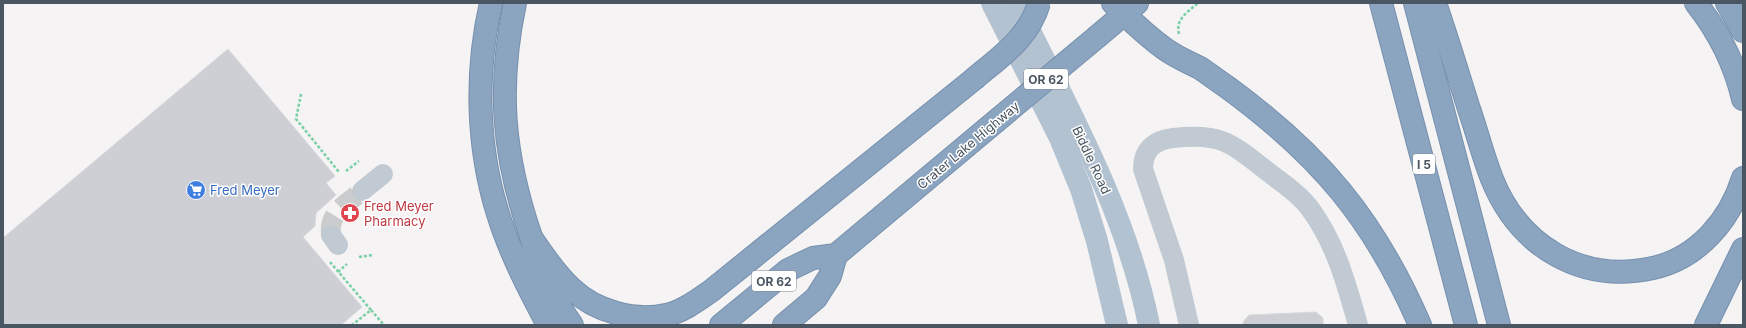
<svg xmlns="http://www.w3.org/2000/svg" width="1746" height="328" font-family="Inter,sans-serif">
<style>
.building{fill:#cdcfd5;stroke:#d7d9de}
.lines{fill:none;stroke-linecap:round;stroke-linejoin:round}
.minor-tunnel{stroke:#caccce;stroke-width:20;stroke-dasharray:20 10;stroke-linecap:butt}
.highway-casing{stroke:#7690ad;stroke-width:24}
.path{stroke:#7ad0a6;stroke-width:2.5;stroke-dasharray:3 2;stroke-linecap:butt}
.minor{stroke:#c1cad2;stroke-width:20}
.major{stroke:#b3c2d1;stroke-width:22}
.highway{stroke:#8ba5c1;stroke-width:22}
.highway-bridge-casing{stroke:#7690ad;stroke-width:24;stroke-linecap:butt}
.highway-bridge{stroke:#8ba5c1;stroke-width:22}
.labels{text-anchor:middle;dominant-baseline:central;stroke-width:3;stroke-linejoin:round;paint-order:stroke}
.shield{fill:#fff;stroke:#808990;stroke-width:1}
.shield-label{font-size:12px;font-weight:bold;fill:#4a5661}
.street-label{font-size:13px;fill:#4a5661;stroke:#fff}
.shop-label{font-size:13px;fill:#366cbe;stroke:#fff;text-anchor:start}
.health-label{font-size:13px;fill:#be3a42;stroke:#fff;text-anchor:start}
</style>
<rect width="100%" height="100%" fill="#f5f3f3"/>
<g class="building">
<path d="M228 49 335 176 326 183 336 195 316 213 315 226 303 237 362 307 341 325H3V238Z"/>
<path d="M1316 312 1323 318V325H1243V322L1249 315Z"/>
</g>
<g class="lines">
<path class="minor-tunnel" d="M331 235C328 212 347 204 362 191"/>
<g class="highway-casing">
<g id="highway">
<path d="M491 3C475 72 477 147 498 214 510 253 529 289 548 325"/>
<path d="M515 3C497 88 503 155 531 237 534 245 535 255 538 263 547 285 558 306 572 325"/>
<path d="M1113 3C1129 19 1147 36 1165 49 1176 57 1188 62 1200 68 1209 74 1218 81 1227 87 1320 155 1374 219 1420 325"/>
<path d="M1381 3 1466 325"/>
<path d="M1415 3 1499 325"/>
<path d="M1435 3C1447 38 1458 74 1469 109 1477 132 1483 156 1492 179 1519 246 1581 284 1653 268 1698 258 1730 220 1743 178"/>
<path d="M1696 3C1718 31 1735 64 1743 99"/>
<path d="M1727 3 1743 31"/>
<path d="M1098 36 1137 3"/>
<path d="M532 239C544 256 556 275 572 289 595 311 634 322 666 315 682 312 698 300 711 291L974 79"/>
<path d="M721 325 788 270 813 258 836 255 995 122"/>
<path d="M784 325 816 298 830 276 836 255"/>
<path d="M1706 325 1743 249"/>
</g>
</g>
<g class="path">
<path d="M1179 34C1175 19 1188 12 1198 3"/>
<path d="M301 94 296 119 339 172"/>
<path d="M346 171 359 161"/>
<path d="M359 257 373 255"/>
<path d="M330 262 371 310 352 325"/>
<path d="M338 272 347 264"/>
<path d="M371 310 384 325"/>
</g>
<g class="minor">
<path d="M362 191 383 174"/>
<path d="M331 235 338 245"/>
<path d="M1189 325 1174 260 1143 169C1143 150 1154 140 1173 138 1218 133 1229 141 1263 168 1279 181 1299 193 1311 210 1336 244 1347 286 1358 325"/>
</g>
<g class="major">
<path d="M992 3 1060 138 1081 189 1097 241 1117 325"/>
<path d="M1016 3C1067 107 1126 210 1149 325"/>
</g>
<use href="#highway" class="highway"/>
<g class="highway-bridge-casing">
<g id="highway-bridge">
<path d="M974 79C1001 56 1029 38 1039 3"/>
<path d="M995 122 1098 36"/>
</g>
</g>
<use href="#highway-bridge" class="highway-bridge"/>
</g>
<defs>
<g id="supermarket-disc" transform="scale(1)"><circle r="9.5" fill="#3f7fe0" stroke="#fff"/><path d="M-6-5.5h2.5l.6 2H6L4.5 2H-2.5L-4.4-4H-6ZM-1.5 3.2a1.3 1.3 0 1 0 .1 0ZM3 3.2a1.3 1.3 0 1 0 .1 0Z" fill="#fff"/></g>
<g id="pharmacy-disc" transform="scale(1)"><circle r="9.5" fill="#e0444e" stroke="#fff"/><path d="M-2-6h4v4h4v4h-4v4h-4v-4h-4v-4h4Z" fill="#fff"/></g>
</defs>
<g fill-rule="evenodd">
<use href="#supermarket-disc" x="196" y="190"/>
<use href="#pharmacy-disc" x="350" y="213"/>
</g>
<g class="labels">
<g class="shield">
<rect x="1024" y="69" width="44" height="20" rx="3"/>
<rect x="1413" y="154" width="22" height="20" rx="3"/>
<rect x="752" y="271" width="44" height="20" rx="3"/>
</g>
<g class="shield-label">
<text x="1046" y="79">OR 62</text>
<text x="1424" y="164">I 5</text>
<text x="774" y="281">OR 62</text>
</g>
<g class="street-label">
<text transform="translate(968 145) rotate(-40)">Crater Lake Highway</text>
<text transform="translate(1092 160) rotate(65)">Biddle Road</text>
</g>
<g class="shop-label">
<text x="210" y="190">Fred Meyer</text>
</g>
<g class="health-label">
<text x="364" y="206">Fred Meyer<tspan x="364" dy="15">Pharmacy</tspan></text>
</g>
</g>
<rect width="1746" height="328" fill="none" stroke="#4a5661" stroke-width="8"/>
</svg>
